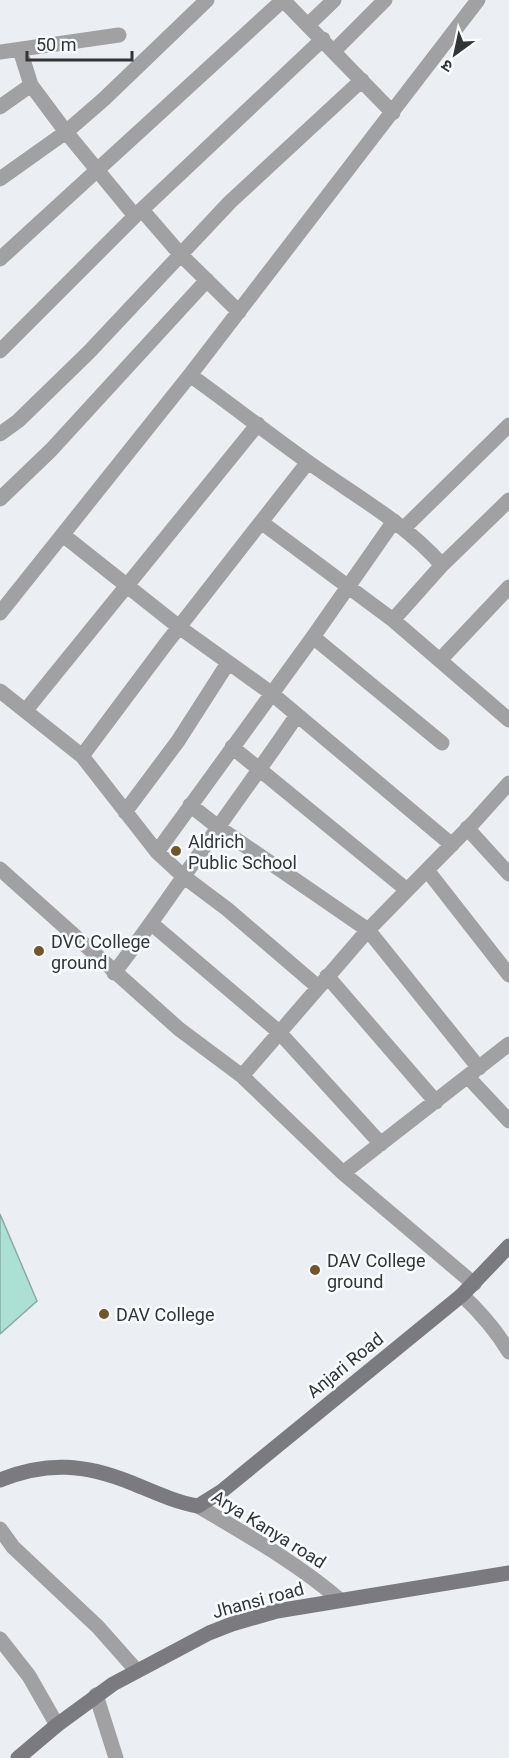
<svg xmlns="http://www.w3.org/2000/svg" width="509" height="1758" font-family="Roboto,'Noto Sans Devanagari',sans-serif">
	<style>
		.water { fill: #ade0d5; stroke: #88aca5; stroke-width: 1.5 }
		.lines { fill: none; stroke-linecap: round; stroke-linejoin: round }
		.street { stroke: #a1a1a3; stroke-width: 15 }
		.secondary { stroke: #7b7b7f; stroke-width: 15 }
		.poi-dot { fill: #725629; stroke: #f9fcff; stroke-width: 2 }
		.labels { text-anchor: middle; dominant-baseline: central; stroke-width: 5; stroke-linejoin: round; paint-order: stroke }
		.poi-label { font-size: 18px; fill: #323435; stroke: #f9fcff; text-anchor: start }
		.street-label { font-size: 18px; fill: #323435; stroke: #f9fcff }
	</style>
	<rect width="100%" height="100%" fill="#ebeff3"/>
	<!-- water -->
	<path class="water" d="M0 1214 37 1301 0 1334Z"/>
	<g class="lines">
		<!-- street -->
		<path class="street" d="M283 0 393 113
			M308 25 334 0
			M20 50 31 85 66 132 135 216
			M334 51 385 0
			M0 52 119 35
			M0 107 31 85
			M0 179 66 132 104 99 207 0
			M142 210 180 254 239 312
			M0 259 283 0
			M0 351 135 216 323 39
			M190 375C230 404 269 434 308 462 354 495 404 522 442 565
			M0 434 18 421 89 352 230 202 362 80
			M0 499 51 450 207 280
			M261 522 393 620 509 720
			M404 528 509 425
			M63 535 179 627 271 693 452 845
			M0 613 190 375 478 0
			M393 620 442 565 509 500
			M313 637 442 743
			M440 660 509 587
			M0 691 82 756 157 852 183 876 227 909 318 987
			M26 710 258 424
			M232 747 407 890
			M82 756 165 645 308 462
			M190 805 218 827 368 930 479 1068
			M125 812 178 741 228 663
			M467 828 509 874
			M157 852 313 637 394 521
			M0 869 179 1029 242 1076 343 1173 474 1284
			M427 870 509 975
			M152 924 279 1032 381 1144
			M114 973C148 929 178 884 210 839 239 797 269 757 297 715
			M327 976 436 1102
			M242 1076 368 930 473 823 509 783
			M468 1077 509 1121
			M343 1173 509 1044
			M462 1295C480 1312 496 1330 509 1352
			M198 1506C247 1535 297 1563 340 1600
			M0 1529 13 1547 98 1627 137 1671
			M0 1639 29 1676 57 1725
			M96 1695 116 1758"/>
		<!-- secondary -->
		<path class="secondary" d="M0 1480C47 1461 85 1464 132 1483 154 1492 175 1502 198 1506L222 1491 462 1295 509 1246
			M18 1758 57 1725 113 1684 209 1633 232 1624 277 1611 509 1573"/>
	</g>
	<!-- markers -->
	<g class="poi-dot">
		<circle cx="176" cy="851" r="6"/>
		<circle cx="39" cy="951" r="6"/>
		<circle cx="315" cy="1270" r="6"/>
		<circle cx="104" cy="1314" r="6"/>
	</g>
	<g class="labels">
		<!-- poi labels -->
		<g class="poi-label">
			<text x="188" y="841">Aldrich<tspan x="188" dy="21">Public School</tspan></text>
			<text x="51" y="941">DVC College<tspan x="51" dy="21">ground</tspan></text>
			<text x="327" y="1260">DAV College<tspan x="327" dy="21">ground</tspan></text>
			<text x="116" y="1314">DAV College</text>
		</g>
		<!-- street labels -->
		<g class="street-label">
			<text transform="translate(345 1365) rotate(-39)">Anjari Road</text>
			<text transform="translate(269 1529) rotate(32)">Arya Kanya road</text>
			<text transform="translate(258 1600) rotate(-15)">Jhansi road</text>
		</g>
	</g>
	<!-- north arrow -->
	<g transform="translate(455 54) rotate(213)" stroke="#f9fcff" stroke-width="4.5" paint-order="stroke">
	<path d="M0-4.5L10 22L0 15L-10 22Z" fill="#323435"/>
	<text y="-9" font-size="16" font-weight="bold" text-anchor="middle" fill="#323435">उ</text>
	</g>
	<!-- scale -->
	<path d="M27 51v9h105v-9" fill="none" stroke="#323435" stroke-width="3"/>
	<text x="36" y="51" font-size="18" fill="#323435" stroke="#f9fcff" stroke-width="4.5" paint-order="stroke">50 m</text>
</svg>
